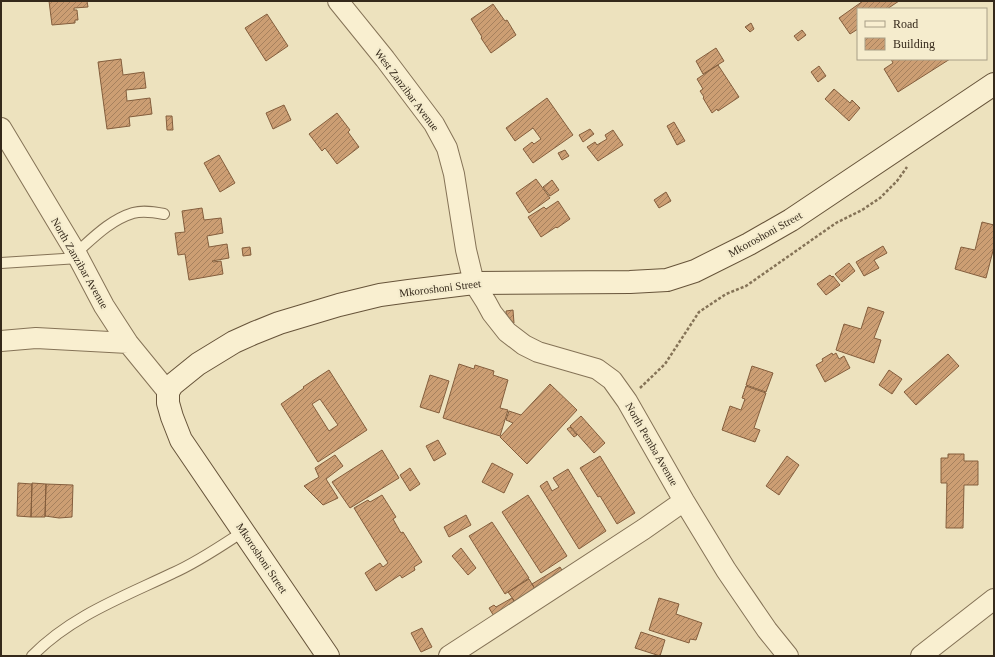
<svg xmlns="http://www.w3.org/2000/svg" width="995" height="657" font-family="Georgia,serif">
	<style>
		.building { fill: url(#building-hatch); stroke: #845e3d; fill-rule: evenodd }
		.lines { fill: none; stroke-linecap: round; stroke-linejoin: round }
		.lane-casing { stroke: #857357; stroke-width: 12 }
		.street-casing { stroke: #857357; stroke-width: 22 }
		.secondary-casing { stroke: #67543a; stroke-width: 24 }
		.path { stroke: #857357; stroke-width: 2.5; stroke-dasharray: 3 2; stroke-linecap: butt }
		.lane { stroke: #f9efd0; stroke-width: 10 }
		.street { stroke: #f9efd0; stroke-width: 20 }
		.secondary { stroke: #f9efd0; stroke-width: 22 }
		.labels { text-anchor: middle; dominant-baseline: central; stroke-width: 4; stroke-linejoin: round; paint-order: stroke }
		.street-label { font-size: 11px; fill: #35291b; stroke: #f5eccd }
	</style>
	<defs>
		<pattern id="building-hatch" width="6" height="6" patternUnits="userSpaceOnUse"><rect width="6" height="6" fill="#cc9e73"/><path d="M-1 1l2-2M0 6l6-6M5 7l2-2" fill="none" stroke="#a6815e"/></pattern>
	</defs>
	<rect width="100%" height="100%" fill="#ede2be"/>
	<!-- building -->
	<path class="building" d="M49 1H87L88 7 74 8V10H77L78 20H75V23L52 25Z
		M863 1H899L887 9H858V29L850 34 839 18Z
		M493 4 505 21 507 20 516 35 491 53 481 38 482 37 471 19Z
		M267 14 288 46 266 61 245 28Z
		M751 23 754 29 750 32 745 27Z
		M802 30 806 35 798 41 794 36Z
		M716 48 724 61 703 74 696 61Z
		M121 59 123 75 144 72 146 88 126 90 127 101 150 98 152 114 129 117 130 126 107 129 98 62Z
		M891 59H950L898 92 884 69 893 63Z
		M718 65 739 97 718 111 717 109 712 113 703 98 704 97 700 91 703 89 697 79Z
		M819 66 826 76 818 82 811 72Z
		M834 89 850 103 852 100 860 108 849 121 825 99Z
		M547 98 573 135 533 163 523 149 532 142 534 144 541 139 533 128 515 141 506 128Z
		M284 105 291 120 273 129 266 113Z
		M337 113 350 130 348 132 359 147 337 164 325 148 322 151 309 134Z
		M166 116H172L173 130H167Z
		M674 122 685 141 677 145 667 126Z
		M590 129 594 134 583 142 579 135Z
		M613 130 623 145 598 161 587 147 595 142 597 145 607 139 605 135Z
		M565 150 569 156 562 160 558 153Z
		M219 155 235 183 220 192 204 163Z
		M536 179 550 198 529 213 516 193Z
		M552 180 559 190 550 196 543 187Z
		M666 192 671 201 659 208 654 200Z
		M558 201 570 219 557 228 556 227 541 237 528 217 544 207 546 209Z
		M202 208 204 220 221 218 223 233 207 236 209 247 227 244 229 258 212 261 213 262 221 261 223 274 189 280 185 254 178 255 175 233 185 232 182 211Z
		M982 222 994 225V247L986 278 955 269 961 247 975 250Z
		M883 246 887 253 874 260 879 268 864 276 856 262Z
		M250 247 251 255 243 256 242 248Z
		M849 263 855 271 842 282 835 274Z
		M830 275 832 277 833 276 840 285 826 295 817 284Z
		M868 307 884 312 874 338 881 340 874 363 836 350 844 324 861 329Z
		M513 310 514 323H507L506 311Z
		M832 353 833 355 836 353 839 359 844 356 850 368 825 382 816 365 823 361 822 359Z
		M948 354 959 366 916 405 904 392Z
		M459 364 474 369 475 365 494 371 493 375 508 380 500 408 508 410 500 436 443 418Z
		M752 366 773 373 766 392 746 385Z
		M329 370 367 430 318 462 281 404 304 388 303 387ZM320 399 338 425 329 431 312 404Z
		M889 370 902 379 892 394 879 385Z
		M430 375 449 381 439 413 420 407Z
		M550 384 577 410 527 464 500 437 513 423 506 420 509 411 521 415Z
		M746 386 766 393 754 428 760 430 755 442 722 430 730 406 741 410 745 399 742 398Z
		M581 416 605 443 594 453 570 426Z
		M570 427 577 435 574 437 567 429Z
		M438 440 446 454 434 461 426 446Z
		M382 450 399 478 350 508 332 482Z
		M948 454H964V461H978V485H964L963 528H946L947 483H941V458H948Z
		M335 455 343 466 326 479 338 498 323 505 304 486 319 477 315 468Z
		M600 456 635 513 617 524 600 496 598 497 580 468Z
		M787 456 799 465 779 495 766 486Z
		M492 463 513 474 504 493 482 482Z
		M410 468 420 484 410 491 400 475Z
		M568 469 606 531 579 549 540 486 547 481 552 491 559 487 553 478Z
		M18 483 32 484 31 517 17 516Z
		M32 483 46 484 45 517H31Z
		M46 484 73 485 72 517 59 518 45 516Z
		M382 495 396 517 393 519 401 533 403 532 422 562 414 567 415 570 402 578 400 575 376 591 365 573 380 563 383 567 388 563 354 508 368 500 370 502Z
		M528 495 567 556 541 573 502 512Z
		M466 515 471 525 449 537 444 527Z
		M492 522 529 578 505 594 469 536Z
		M461 548 476 568 468 575 452 556Z
		M560 567 567 578 539 595 532 584Z
		M529 579 538 594 518 606 508 592Z
		M512 598 519 609 498 623 489 608 494 605 496 607Z
		M659 598 679 604 676 614 702 623 696 640 690 639 689 643 649 630Z
		M422 628 432 647 421 652 411 633Z
		M641 632 665 640 660 656 635 648Z"/>
	<g class="lines">
		<defs>
			<path id="lane" d="M76 253C93 238 110 220 133 213 143 210 154 212 164 214
				M1 263 79 258
				M32 656C71 616 123 597 173 573 198 562 221 546 244 531"/>
			<path id="street" d="M338 1 385 59 434 124 447 148 454 174 466 250 474 283 486 302 492 313 507 332 524 345 538 352 597 369 612 380 627 401 684 501 726 570 767 630 788 656
				M1 128 76 253 104 306 128 343 168 392
				M1 341 36 338 128 343
				M449 656 644 529 684 501
				M921 656 994 599"/>
			<path id="secondary" d="M328 656 181 440 172 417 168 403V392L172 385 198 364 234 342 254 333 279 323 339 305 380 295 409 291 474 283 630 282 667 280 695 271 749 244 791 220 994 84"/>
		</defs>
		<!-- lane casing -->
		<use href="#lane" class="lane-casing"/>
		<!-- street casing -->
		<use href="#street" class="street-casing"/>
		<!-- secondary casing -->
		<use href="#secondary" class="secondary-casing"/>
		<!-- path -->
		<path class="path" d="M640 388 665 364 699 312 726 294 746 286 836 223 862 210 880 198 897 181 907 167"/>
		<!-- lane -->
		<use href="#lane" class="lane"/>
		<!-- street -->
		<use href="#street" class="street"/>
		<!-- secondary -->
		<use href="#secondary" class="secondary"/>
	</g>
	<g class="labels">
		<!-- street labels -->
		<g class="street-label">
			<text transform="translate(407 90) rotate(53)">West Zanzibar Avenue</text>
			<text transform="translate(765 234) rotate(-29)">Mkoroshoni Street</text>
			<text transform="translate(80 263) rotate(60)">North Zanzibar Avenue</text>
			<text transform="translate(440 288) rotate(-7)">Mkoroshoni Street</text>
			<text transform="translate(652 444) rotate(60)">North Pemba Avenue</text>
			<text transform="translate(262 558) rotate(56)">Mkoroshoni Street</text>
		</g>
	</g>
	<!-- border -->
	<rect width="995" height="657" fill="none" stroke="#35291b" stroke-width="4"/>
	<!-- legend -->
	<rect x="857" y="8" width="130" height="52" fill="#f5eccd" stroke="#a89e86"/>
	<rect x="865" y="21" width="20" height="6" fill="#f9efd0" stroke="#a89e86"/>
	<text x="893" y="28" font-size="12" fill="#35291b">Road</text>
	<rect x="865" y="38" width="20" height="12" fill="url(#building-hatch)" stroke="#a89e86"/>
	<text x="893" y="48" font-size="12" fill="#35291b">Building</text>
</svg>
